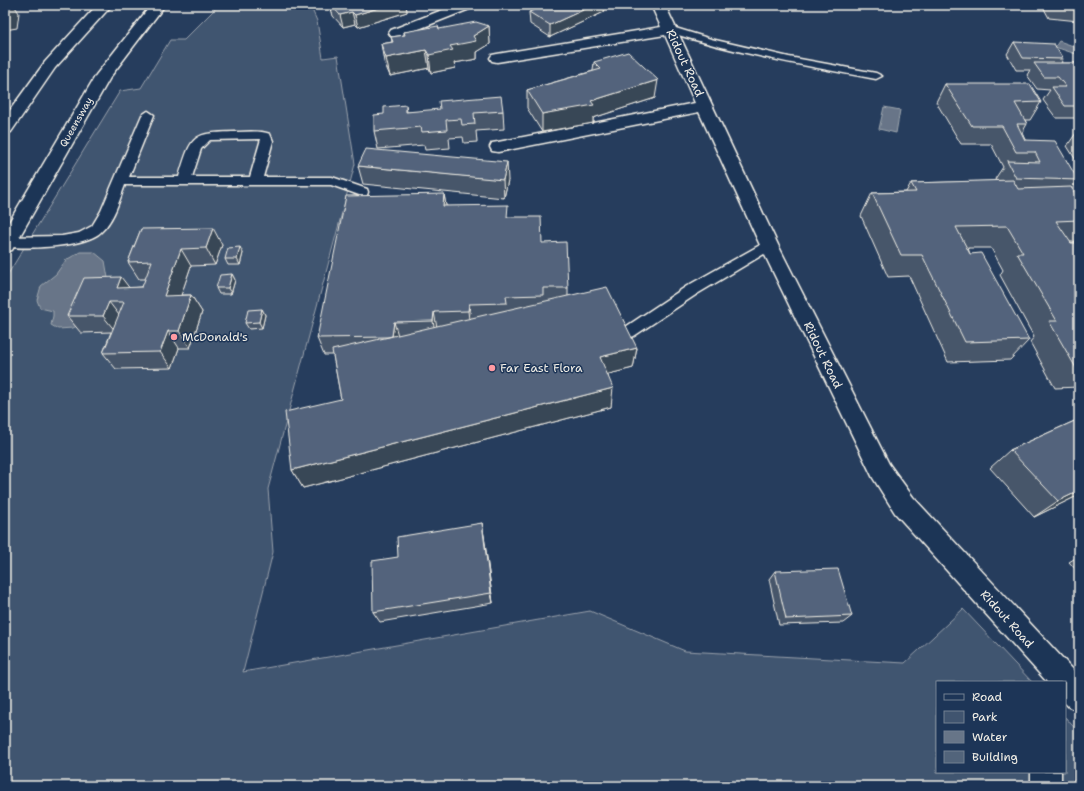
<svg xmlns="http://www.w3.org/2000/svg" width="1084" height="791" font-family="'Shantell Sans',sans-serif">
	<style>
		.green { fill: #40546f; stroke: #9aa2ac }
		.water { fill: #677588; stroke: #9fa7ae }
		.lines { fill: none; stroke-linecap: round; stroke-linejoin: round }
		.service-casing { stroke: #f4f1e8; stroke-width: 3 }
		.minor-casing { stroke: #f4f1e8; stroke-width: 3 }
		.trunk-casing { stroke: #f4f1e8; stroke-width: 3 }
		.service { fill: #1d3557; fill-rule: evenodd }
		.minor { fill: #1d3557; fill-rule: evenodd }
		.trunk { fill: #1d3557; fill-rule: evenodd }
		.wall { fill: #47566a; stroke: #f4f1e8 }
		.shaded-wall { fill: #394656; stroke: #f4f1e8 }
		.building { fill: #52647b; stroke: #f4f1e8 }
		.poi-dot { fill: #ff9aa2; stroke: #1d3557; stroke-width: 1.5 }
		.labels { text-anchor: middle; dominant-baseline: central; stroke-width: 3; stroke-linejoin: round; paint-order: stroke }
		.far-street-label { font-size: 10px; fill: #f4f1e8; stroke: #1d3557 }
		.street-label { font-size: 12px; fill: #f4f1e8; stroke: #1d3557 }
		.poi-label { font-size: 12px; fill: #f4f1e8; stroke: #1d3557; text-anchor: start }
	</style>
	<rect width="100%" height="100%" fill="#263d5d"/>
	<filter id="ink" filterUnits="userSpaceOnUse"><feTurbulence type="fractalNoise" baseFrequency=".025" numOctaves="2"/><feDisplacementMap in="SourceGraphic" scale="8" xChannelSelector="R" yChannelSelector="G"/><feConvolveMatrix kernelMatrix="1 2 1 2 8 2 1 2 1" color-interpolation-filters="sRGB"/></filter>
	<g filter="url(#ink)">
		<!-- green -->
		<path class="green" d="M219 5H310L317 21 323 58 338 56 355 164 268 489 273 552 243 672 590 611 685 651 905 663 963 609 1032 682H937V772H1065V717L1079 733V786H5V279L120 91 141 88 170 40H184Z"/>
		<!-- water -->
		<path class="water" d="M1059 41 1079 48V55L1055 47Z
			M884 107 900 110 896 133 879 129Z
			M80 252H94L105 261 108 278 85 322 73 328 58 329 51 325 53 316V311L40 308 37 300 41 286 56 274 66 260Z"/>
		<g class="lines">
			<defs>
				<path id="service" d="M669 26 711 39 789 57 876 73 882 76 876 79C805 66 734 53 665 31L664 29 665 27Z
					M148 111 154 115 129 177H179C192 134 192 133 236 132 248 132 259 130 270 134L273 141 263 177H332L367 189 368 192 367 195 362 196 331 185H125C119 201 114 220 101 232 86 247 26 250 5 246V238L7 237 62 236 79 233 92 226 101 211 142 115ZM261 139 250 177H192L201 149 210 140Z
					M769 240 774 242 776 245 774 248 697 294 634 336 629 338 624 336 621 332 624 328 687 286Z"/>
				<path id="minor" d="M455 5H474L472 8 401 36H391L389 33 391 30Z
					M651 5H665L778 245 889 464 913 497 1079 676V711L1069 707 1065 703V682H1047L895 513 873 478 760 245 699 112 498 152 492 151 490 147 492 143 498 142 695 103 665 35 497 62 492 61 490 58 492 55 497 54 661 27Z
					M1031 772H1061V786H1031Z"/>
				<path id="trunk" d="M97 5H112L55 68 11 132 5 133V117L45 62Z
					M151 5H165L111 76 12 250 5 252V229L96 75Z"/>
			</defs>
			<!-- service casing -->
			<use href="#service" class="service-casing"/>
			<!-- minor casing -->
			<use href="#minor" class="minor-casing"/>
			<!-- trunk casing -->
			<use href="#trunk" class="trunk-casing"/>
			<!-- service -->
			<use href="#service" class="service"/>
			<!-- minor -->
			<use href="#minor" class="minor"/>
			<!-- trunk -->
			<use href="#trunk" class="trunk"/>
		</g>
		<!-- wall -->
		<path class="wall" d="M330 5H406L407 12 358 27 355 24 343 27 333 16Z
			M546 5H605L604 12 550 37 530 24 529 12Z
			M1042 5H1079V21L1049 18Z
			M489 26 490 44 477 52V59L454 63 455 68 431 73 429 68 390 76 384 62 381 44 392 42 391 37 404 35V32Z
			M1014 42 1063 59 1061 63H1079V118H1056L1043 100 1050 90 1037 89 1027 75 1030 70H1016L1007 54Z
			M594 62 655 98 593 118V123L542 132 527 108V90L593 71Z
			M945 84 1041 102 1030 120H1025L1027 124 1022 133 1025 140 1078 180 1072 189 1079 200V236L1074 242H1070L1071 243H1079V387L1055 388 1030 342 1034 337 1000 275 1003 270 991 248H968L970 254 1029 340 1010 360 948 362 909 276 888 277 861 216 872 193 906 192 911 183 996 181 995 179 1003 167 991 144H961L936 102Z
			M406 105 407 112 503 111 504 129 476 131 477 142 464 143 463 137 449 138 450 148 425 150 424 145 378 149 374 131Z
			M1076 133 1079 134V165L1067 146Z
			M358 166 508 180 504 198 363 184Z
			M444 194 446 206 508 217 542 243 568 288V296L637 348 633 368 608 374 611 407 303 488 292 470 341 399 333 355H324L317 338Z
			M141 229 222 245 215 265 191 266 181 295H191L202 312 190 348H179L172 368 116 369 103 353 111 332 81 333 67 316 129 288 142 287 146 279H139L128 262Z
			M243 253 240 265H228L225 259Z
			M232 274 235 280 231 294H219L216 288Z
			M262 309 265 315 262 328 249 329 245 323Z
			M1079 419V498L1077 496 1034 517 990 468 1010 450Z
			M482 523 484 536 493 603 380 622 373 612 398 557Z
			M1079 556V573L1069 562Z
			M775 571 852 616 843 623 779 625 769 579Z"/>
		<!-- shaded-wall -->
		<path class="shaded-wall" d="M5 5H14L19 13 17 28 5 30Z
			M388 5H406L407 12 358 27 355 15Z
			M594 5H605L604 12 550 37V25Z
			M352 12 355 24 343 27 340 15Z
			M489 26 490 44 477 52V59L454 63 455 68 431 73 429 55 473 36Z
			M426 50 429 68 390 76 386 58Z
			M658 80 655 98 593 118V123L542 132V114L591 101Z
			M507 162 508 180 504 198 503 180Z
			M444 194 447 212 443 206Z
			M213 228 222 245 215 265 206 248Z
			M240 247 243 253 240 265 237 259Z
			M181 249 191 266 175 313 164 296Z
			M232 274 235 280 231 294 228 288Z
			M121 277 134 294 117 288Z
			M191 295 202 312 190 348 179 331Z
			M109 302 122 319 116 332 103 316Z
			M469 304 471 320 470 328 468 311Z
			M262 309 265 315 262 328 259 322Z
			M434 312 437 328 436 338 433 321Z
			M394 322 399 339 392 337Z
			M168 331 179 348 172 368 160 352Z
			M637 348 633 368 597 377 600 357Z
			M613 388 611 407 303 488 292 470Z
			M1079 491V495L1077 496 1034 517 1058 501Z
			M482 523 484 536 493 603 491 593Z"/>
		<!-- building -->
		<path class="building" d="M331 5H388L355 15 352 12 340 15Z
			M546 5H594L550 25 529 12Z
			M1055 5H1079V8L1056 6Z
			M476 22 489 26 473 36 476 41 450 46 453 50 429 55 426 50 386 58 381 44 393 42 391 37 405 35 404 32 438 26 439 29Z
			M1014 42 1054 44 1063 59 1023 58Z
			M628 52 658 80 591 101 594 105 542 114 527 90 601 69 594 62Z
			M1034 63H1079V106H1065L1052 87H1066L1058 77H1044Z
			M945 84H1030L1041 102 1015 103 1027 124H1017L1025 140 1055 141 1078 180 1016 178 1007 161 1040 162 1035 152H1016L1002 126H972Z
			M501 96 503 111 474 113 475 124 462 125 461 119 446 120 447 130 422 132 421 127 374 131V115L384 114V107L406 105V112L440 109 439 101Z
			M1076 133 1079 134V138Z
			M366 149 507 162 503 180 358 166Z
			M1013 180 1018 189 1071 187 1079 200V220L1056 221 1071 243H1079V368H1076L1049 321H1057L1017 253H1023L1007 226 956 227 970 254 981 253 1029 340 965 342 922 255H901L872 193 916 192 911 183Z
			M444 194 443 206 508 205 507 217H541L542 243 566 242 568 288H543V295L506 296 507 303 469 304 468 311 434 312 433 321 394 322 392 336 388 337 317 338 346 196Z
			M213 228 206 248 181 249 164 296 191 295 179 331H168L160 352 103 353 124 302H109L103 316H67L84 278 121 277 117 288 142 287 152 261 128 262 141 229Z
			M240 247 237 259H225L228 248Z
			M232 274 228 288H216L220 275Z
			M607 287 637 348 600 357 613 388 292 470 285 412 341 399 332 350Z
			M262 309 259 322 245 323 248 310Z
			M1079 419V491L1058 501 1010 450Z
			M482 523 491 593 373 612 372 561 398 557 397 537Z
			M838 569 852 616 786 619 775 571Z"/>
	</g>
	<!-- markers -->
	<g class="poi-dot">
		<circle cx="174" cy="337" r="4"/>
		<circle cx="492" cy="368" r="4"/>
	</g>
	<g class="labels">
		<!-- far-street labels -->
		<g class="far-street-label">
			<text transform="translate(76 122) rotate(-60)">Queensway</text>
		</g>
		<!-- street labels -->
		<g class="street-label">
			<text transform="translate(685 63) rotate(65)">Ridout Road</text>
			<text transform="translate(823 355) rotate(64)">Ridout Road</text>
			<text transform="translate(1007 619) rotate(48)">Ridout Road</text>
		</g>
		<!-- poi labels -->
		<g class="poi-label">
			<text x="182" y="337">McDonald's</text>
			<text x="500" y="368">Far East Flora</text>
		</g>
	</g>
	<!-- margin -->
	<rect width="1084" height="791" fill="none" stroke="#1d3557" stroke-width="20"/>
	<rect x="10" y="10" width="1064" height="771" fill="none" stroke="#f4f1e8" stroke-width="1.5" filter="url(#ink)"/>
	<!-- legend -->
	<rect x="936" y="681" width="130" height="92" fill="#1d3557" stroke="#738091"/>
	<rect x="944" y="694" width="20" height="6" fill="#1d3557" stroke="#738091"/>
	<text x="972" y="701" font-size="12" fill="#f4f1e8">Road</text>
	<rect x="944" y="711" width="20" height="12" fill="#40546f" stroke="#738091"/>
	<text x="972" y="721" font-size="12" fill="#f4f1e8">Park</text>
	<rect x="944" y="731" width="20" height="12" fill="#677588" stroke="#738091"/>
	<text x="972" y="741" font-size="12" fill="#f4f1e8">Water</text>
	<rect x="944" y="751" width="20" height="12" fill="#52647b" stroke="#738091"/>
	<text x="972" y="761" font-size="12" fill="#f4f1e8">Building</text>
</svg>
